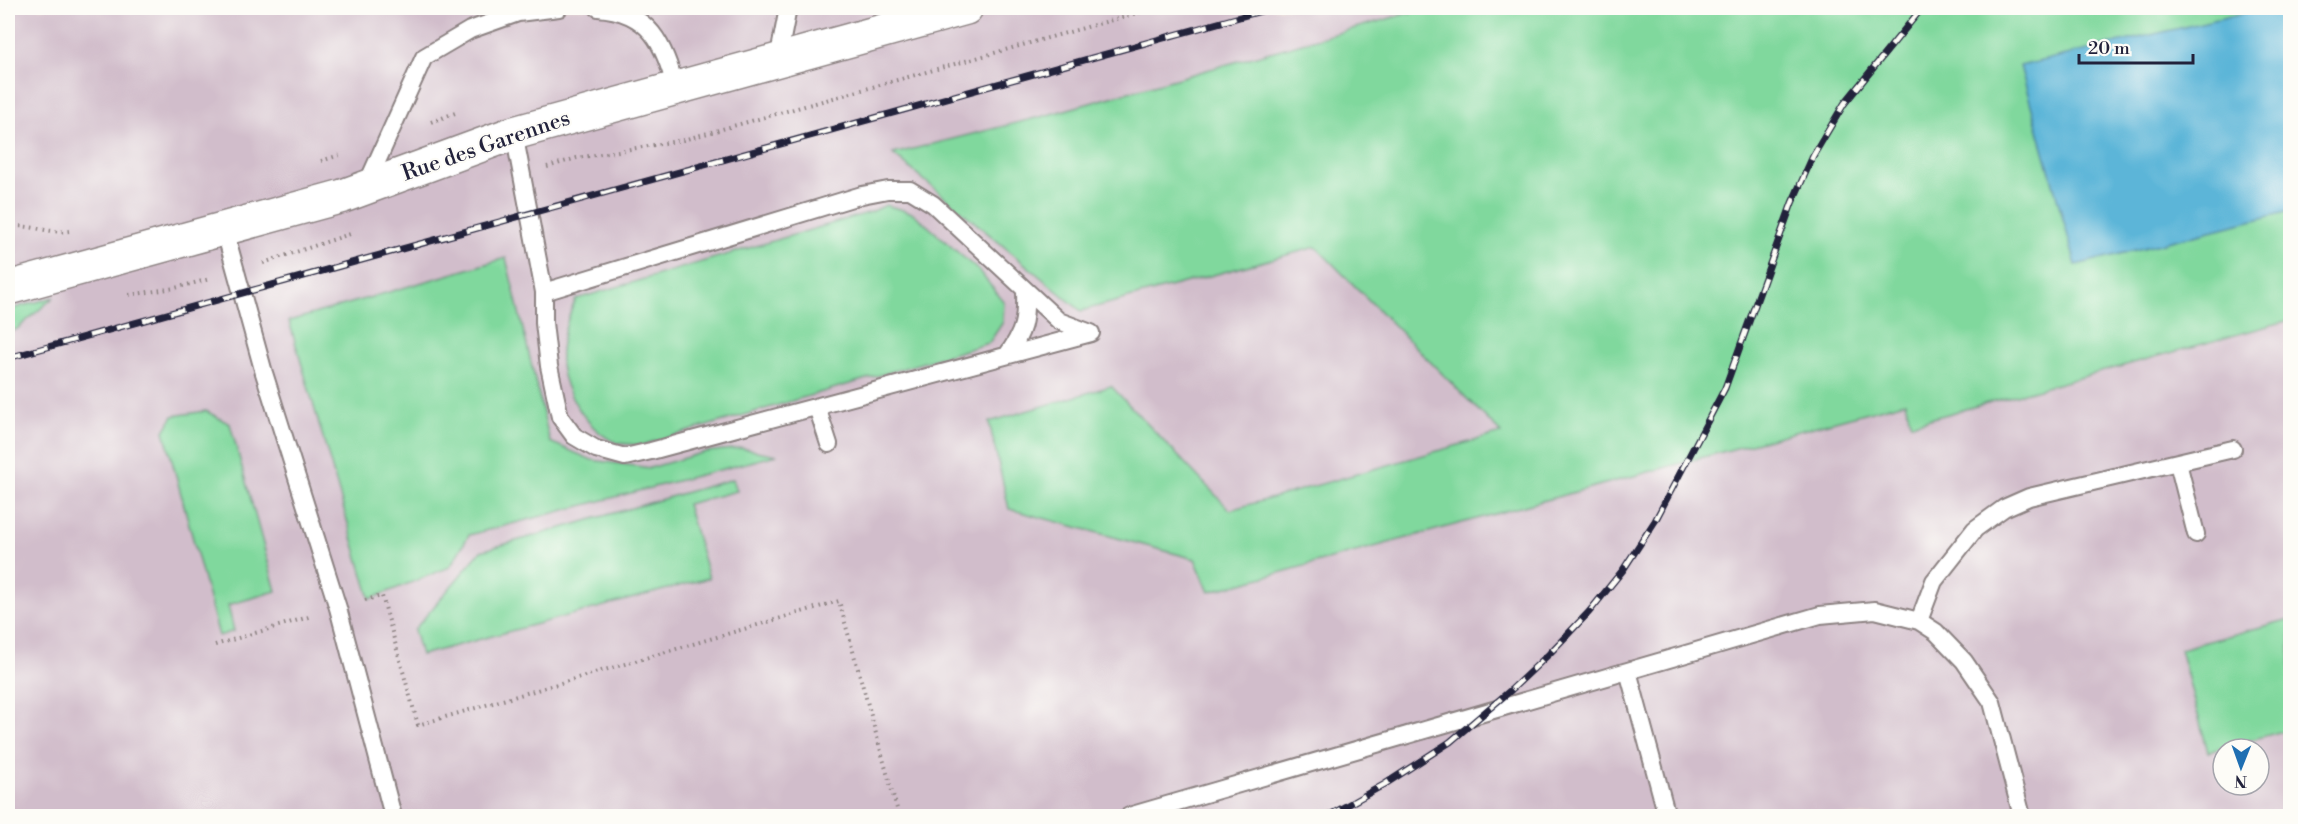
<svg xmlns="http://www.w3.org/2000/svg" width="2298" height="824" font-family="'Libre Bodoni',serif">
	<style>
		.industrial { fill: #d1bdcb; fill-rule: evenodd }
		.green { fill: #80d89d; stroke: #517d6c; stroke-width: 1.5 }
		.water { fill: #5bb5d8; stroke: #3e6c8a; stroke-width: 1.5 }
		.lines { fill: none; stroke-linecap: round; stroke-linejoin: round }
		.lane-casing { stroke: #8c8282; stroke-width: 20 }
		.street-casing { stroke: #8c8282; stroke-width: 36 }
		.path { stroke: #8c8282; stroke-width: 4; stroke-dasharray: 1.5 4.5; stroke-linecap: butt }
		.lane { stroke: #fff; stroke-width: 16 }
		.street { stroke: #fff; stroke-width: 33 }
		.rail-casing { stroke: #22223b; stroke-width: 7 }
		.rail { stroke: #fdfcf7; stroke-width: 4.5; stroke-dasharray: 14; stroke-linecap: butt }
		.labels { text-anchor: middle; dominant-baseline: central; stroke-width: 4.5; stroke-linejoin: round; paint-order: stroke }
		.street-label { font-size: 22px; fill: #22223b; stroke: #fdfcf7 }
	</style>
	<rect width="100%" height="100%" fill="#fdfcf7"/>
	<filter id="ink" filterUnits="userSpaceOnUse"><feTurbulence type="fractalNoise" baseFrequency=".0167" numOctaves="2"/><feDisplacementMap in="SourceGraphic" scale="12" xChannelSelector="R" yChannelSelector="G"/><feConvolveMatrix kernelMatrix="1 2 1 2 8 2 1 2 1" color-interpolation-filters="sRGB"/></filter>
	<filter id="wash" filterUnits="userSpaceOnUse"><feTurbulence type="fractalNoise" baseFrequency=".008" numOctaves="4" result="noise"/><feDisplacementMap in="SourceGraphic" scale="24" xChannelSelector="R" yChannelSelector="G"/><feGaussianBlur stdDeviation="1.35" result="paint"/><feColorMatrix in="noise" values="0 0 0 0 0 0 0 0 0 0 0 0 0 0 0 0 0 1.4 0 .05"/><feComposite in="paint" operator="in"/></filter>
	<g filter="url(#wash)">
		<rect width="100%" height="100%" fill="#f5e2c9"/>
		<!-- industrial -->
		<path class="industrial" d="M8 8H2290V816H8ZM2223 749H2259V785H2223Z"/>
		<!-- green -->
		<path class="green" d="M1426 8H2290V320L1911 424 1905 402 1209 592 1195 559 1009 509 989 422 1111 386 1230 510 1501 433 1316 247 1081 311 893 154 1044 116Z
			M886 205 913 213 979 271 1004 302 1003 322 989 343 642 445C633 444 622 445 615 442 589 431 564 393 561 365 559 342 567 319 576 299L871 212Z
			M506 258 550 442 592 460 650 468 705 452 741 448 777 455 469 535 450 567 370 599 289 321Z
			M54 297 17 329 8 333V310Z
			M206 411 230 424 276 591 228 605 234 631 219 636 164 431 173 416Z
			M733 479 737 491 687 504 709 578 421 655 414 630 481 551Z
			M2290 619V729L2208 752 2180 649Z"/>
		<!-- water -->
		<path class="water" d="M2264 8H2290V211L2076 265 2020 66Z"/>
	</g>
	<g filter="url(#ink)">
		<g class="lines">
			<defs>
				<path id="lane" d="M598 8C651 12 663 44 676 88
					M778 60 788 8
					M514 133 544 292V323L549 366 560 417 574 436 596 449 625 457 651 451 1091 333
					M366 186 424 57 470 30 518 13 559 8
					M224 228 264 373 338 608 393 816
					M544 292 862 195 888 190H910L933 204 1059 321 1091 333
					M1007 355C1024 332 1026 320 1025 291
					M817 407 829 444
					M2178 463 2196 534
					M1919 621 1934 581 1975 529 2004 508 2029 497 2233 449
					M1628 671 1667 816
					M1129 816 1820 615 1875 610 1919 621 1936 632 1964 661 1992 702 2022 816"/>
				<path id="street" d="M8 288 343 196 514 133 966 8"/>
			</defs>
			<!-- lane casing -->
			<use href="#lane" class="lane-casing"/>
			<!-- street casing -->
			<use href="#street" class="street-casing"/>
			<!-- path -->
			<path class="path" d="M431 122 455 113
				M321 161 340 155
				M547 167 577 158 683 140 1155 8
				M8 227C28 223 47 234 69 231
				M263 263 350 234
				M129 295 175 288 210 279
				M365 600 382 596 418 725 839 601 899 816
				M215 645 312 616"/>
			<!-- lane -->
			<use href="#lane" class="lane"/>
			<!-- street -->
			<use href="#street" class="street"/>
			<defs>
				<path id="rail" d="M8 358 1272 8
					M1328 816 1385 784 1450 742 1511 690 1549 654 1589 612 1623 570 1655 521 1725 388 1792 203 1813 156 1844 104 1922 8"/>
			</defs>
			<!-- rail casing -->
			<use href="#rail" class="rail-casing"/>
			<!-- rail -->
			<use href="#rail" class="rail"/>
		</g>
	</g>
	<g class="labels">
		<!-- street labels -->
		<g class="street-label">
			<text transform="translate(486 146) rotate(-19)">Rue des Garennes</text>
		</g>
	</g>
	<!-- margin -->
	<rect width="2298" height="824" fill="none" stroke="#fdfcf7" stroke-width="30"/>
	<!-- north arrow -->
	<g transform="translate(2241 767) rotate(181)"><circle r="28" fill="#fdfcf7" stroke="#a5a5ac" stroke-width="1.5"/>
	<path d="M0-4.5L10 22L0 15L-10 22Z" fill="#1f6fb2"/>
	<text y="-9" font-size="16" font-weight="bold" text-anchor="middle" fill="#22223b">N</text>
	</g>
	<!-- scale -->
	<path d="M2079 54v9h114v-9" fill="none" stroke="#22223b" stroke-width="3"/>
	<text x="2088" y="54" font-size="18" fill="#22223b" stroke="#fdfcf7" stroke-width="4.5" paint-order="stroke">20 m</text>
</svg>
